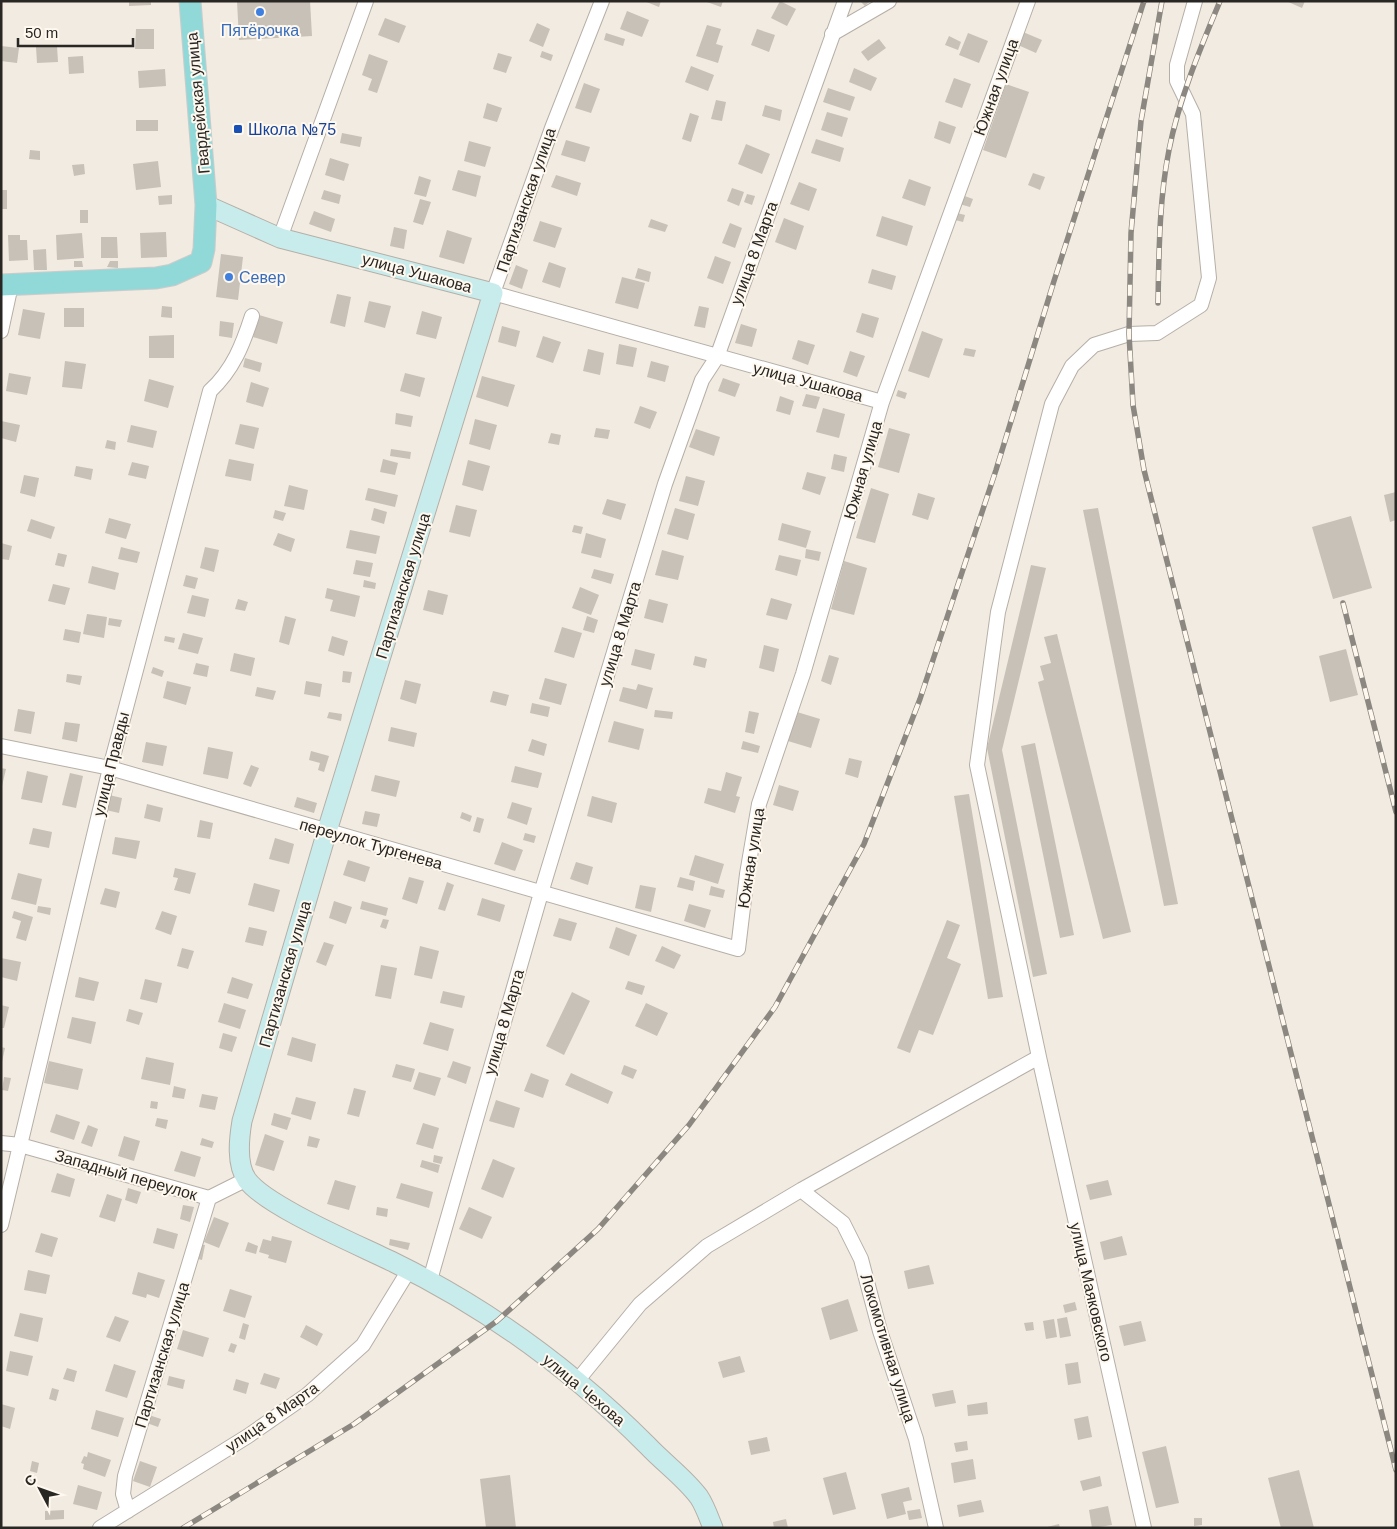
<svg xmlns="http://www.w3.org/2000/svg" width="1397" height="1529" font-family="Helvetica,sans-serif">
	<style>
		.building { fill: #c7c1b8 }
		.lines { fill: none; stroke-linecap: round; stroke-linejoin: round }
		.street-casing { stroke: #b6afa7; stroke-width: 16 }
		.secondary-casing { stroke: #b6afa7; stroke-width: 21 }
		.primary-casing { stroke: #cccbca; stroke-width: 23 }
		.street { stroke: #fff; stroke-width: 14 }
		.secondary { stroke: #c8ecec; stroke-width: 19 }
		.primary { stroke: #91d9d9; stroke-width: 21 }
		.rail-casing { stroke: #8c8881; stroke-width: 5.5 }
		.rail { stroke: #fff8ef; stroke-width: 4; stroke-dasharray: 11; stroke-linecap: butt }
		.shop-dot { fill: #3f7fe0; stroke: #fff8ef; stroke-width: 2 }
		.transit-dot { fill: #1a4fb4; stroke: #fff8ef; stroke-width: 2 }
		.labels { text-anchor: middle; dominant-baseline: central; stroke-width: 4; stroke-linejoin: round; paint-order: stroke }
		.shop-label { font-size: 16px; fill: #366cbe; stroke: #fff8ef }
		.street-label { font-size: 16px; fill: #292723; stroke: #fff8ef }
		.transit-label { font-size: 16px; fill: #164399; stroke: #fff8ef; text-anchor: start }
	</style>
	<rect width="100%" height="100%" fill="#f1ebe1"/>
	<!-- building -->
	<path class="building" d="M129 1H151V5L129 6Z
		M237 1H310L312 36 239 40Z
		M644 1H661L659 7Z
		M704 1H723L721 7Z
		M780 1 796 9 787 26 771 18Z
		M860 1H870L865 6Z
		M1286 1H1305L1302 8Z
		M627 11 649 20 642 37 620 29Z
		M385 18 406 26 399 43 378 35Z
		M537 23 550 29 543 47 529 41Z
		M707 25 721 29 716 44 723 46 718 63 696 56Z
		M136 29H154V49H135Z
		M757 29 775 35 769 52 751 45Z
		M1023 32 1042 40 1036 53 1018 45Z
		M606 33 625 39 623 46 604 40Z
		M968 33 988 41 979 63 959 55Z
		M949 36 961 42 958 50 945 45Z
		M879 39 886 48 868 61 861 52Z
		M1 46 19 48 17 63 1 61Z
		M57 46 58 62 37 63 36 47Z
		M542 51 553 55 551 61 540 57Z
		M498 53 512 57 506 73 493 69Z
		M369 54 388 61 377 93 368 90 372 79 362 75Z
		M83 56 84 73 69 74 68 57Z
		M691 66 714 75 708 91 685 82Z
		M854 68 877 78 871 91 849 82Z
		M165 69 166 86 139 88 138 71Z
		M954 78 971 84 962 108 945 102Z
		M584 83 600 89 591 113 575 108Z
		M1006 84 1029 92 1006 158 983 150Z
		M828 88 855 97 850 111 823 102Z
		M716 100 726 102 722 121 711 119Z
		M487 103 502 108 497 122 483 118Z
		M765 105 782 110 780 121 762 116Z
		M827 112 848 118 842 137 821 130Z
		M690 113 699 116 691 142 682 139Z
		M136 120H158V131H136Z
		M939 121 956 127 950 144 934 138Z
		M342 133 362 137 360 147 340 143Z
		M816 139 844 148 840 162 811 153Z
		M566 140 590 147 585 162 561 155Z
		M469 141 491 147 485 167 464 161Z
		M746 144 770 154 762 174 738 164Z
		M30 150 40 151V160L29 159Z
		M330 158 349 164 344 181 325 175Z
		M158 161 161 187 136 190 133 164Z
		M84 164 85 174 74 176 72 165Z
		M458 170 481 176 476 197 452 190Z
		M1033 173 1045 177 1040 190 1028 185Z
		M556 175 581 183 577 196 551 187Z
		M419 176 431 180 426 197 414 194Z
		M909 179 931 187 925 206 902 198Z
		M799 182 817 189 809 211 790 204Z
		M732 188 744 192 739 206 727 201Z
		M1 190H7V209H1Z
		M324 190 341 195 339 204 321 199Z
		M747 194 755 196 752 205 744 202Z
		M959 194 973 199 970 207 956 203Z
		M172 195V204L159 205 158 196Z
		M420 199 431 202 423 225 413 222Z
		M80 210H88V223H80Z
		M314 211 335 219 331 232 309 224Z
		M953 212 965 215 963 222 951 219Z
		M882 216 913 226 907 246 876 236Z
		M784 218 804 226 796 250 775 242Z
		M651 219 668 225 665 232 648 227Z
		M540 221 562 228 555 248 533 241Z
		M730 223 742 228 735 248 722 243Z
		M394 227 407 230 404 249 390 246Z
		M447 230 472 238 464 264 439 257Z
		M166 232 167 257 141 258 140 233Z
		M82 233 84 258 57 260 56 235Z
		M8 235H20V240H27L28 260 9 261Z
		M101 237H117L118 258H101Z
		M46 249 47 270H34L33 250Z
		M221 254 243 257 238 300 216 297Z
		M715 256 731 262 723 284 707 278Z
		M74 261H82L83 267H74Z
		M110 261H118V268L107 267Z
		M549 262 566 268 560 288 542 282Z
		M516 265 528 270 522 289 509 284Z
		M638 268 651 272 649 282 635 278Z
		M872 269 896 276 892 290 868 283Z
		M622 277 645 283 638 309 615 303Z
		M337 294 351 297 345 327 330 323Z
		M369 301 391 306 385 328 364 322Z
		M162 306 172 307V318L161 317Z
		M699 306 709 308 705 328 694 326Z
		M64 308H84V327H64Z
		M23 309 45 313 40 339 18 335Z
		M422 311 442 317 436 339 416 334Z
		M862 313 879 318 873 338 856 332Z
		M259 315 283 322 277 344 253 337Z
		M220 321 234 323 232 338 219 336Z
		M741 324 757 329 752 347 735 343Z
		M502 326 520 331 516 347 498 342Z
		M922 331 943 339 929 378 908 371Z
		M174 335V358H149V336Z
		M543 336 561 342 553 363 536 357Z
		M798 340 815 345 808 365 792 359Z
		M619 344 637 348 633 367 616 364Z
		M965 348 976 350 974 357 963 355Z
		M588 349 604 353 600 375 583 371Z
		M850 351 865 356 857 377 843 372Z
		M245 358 262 363 260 372 243 367Z
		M65 361 86 364 82 389 62 387Z
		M651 361 669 366 665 382 647 377Z
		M9 373 31 377 27 395 6 391Z
		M405 373 425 378 420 397 400 391Z
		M482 376 515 385 508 407 476 397Z
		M723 378 740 384 735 397 718 391Z
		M149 379 174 386 168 408 144 401Z
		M251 382 269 388 263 407 246 402Z
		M898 390 907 393 905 399 896 396Z
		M806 394 820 397 816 409 802 406Z
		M780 396 794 401 790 415 776 411Z
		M640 406 657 412 650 429 634 423Z
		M823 408 845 414 839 438 816 432Z
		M396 413 413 416 411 427 395 424Z
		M475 419 497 425 490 450 469 444Z
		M1 421 20 425 16 442 1 438Z
		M240 424 259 428 254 449 235 444Z
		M131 425 157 431 153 448 127 442Z
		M596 428 610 430 608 439 594 437Z
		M889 428 910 434 899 473 878 467Z
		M696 429 720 437 714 456 689 447Z
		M551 433 561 435 559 445 548 443Z
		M107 440 116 442 115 450 105 448Z
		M391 449 411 452 410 459 390 456Z
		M834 454 847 457 844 472 831 469Z
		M229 459 254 464 251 481 225 476Z
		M383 459 398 463 395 475 380 472Z
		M468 460 490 466 483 491 462 485Z
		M132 462 149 466 146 479 128 475Z
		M76 466 93 469 91 480 74 476Z
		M807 472 826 477 820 495 802 489Z
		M24 475 39 478 35 497 20 493Z
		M686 476 705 481 698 506 679 501Z
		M289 485 308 490 304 510 284 506Z
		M368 488 398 495 395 507 365 500Z
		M871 488 889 494 875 543 856 538Z
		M1396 492V520L1390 522 1384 495Z
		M918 493 935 498 928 520 912 515Z
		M607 499 626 504 621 520 602 514Z
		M456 505 477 510 470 537 449 532Z
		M374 508 387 512 384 524 371 520Z
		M675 508 695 514 688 540 667 534Z
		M1098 508 1178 904 1164 906 1083 510Z
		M275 510 286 513 283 521 273 518Z
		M1351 516 1372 588 1333 599 1312 527Z
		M109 518 131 524 126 539 105 533Z
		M31 519 55 527 51 539 27 531Z
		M782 523 811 531 806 548 778 540Z
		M574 525 583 527 581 534 572 532Z
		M350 530 380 536 376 554 346 548Z
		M278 533 295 539 291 552 273 545Z
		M586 533 606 539 601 558 581 553Z
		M1 543 12 546 9 560 1 559Z
		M121 547 140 552 137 563 118 559Z
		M205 547 219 550 214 572 200 568Z
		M806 549 821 552 819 561 805 558Z
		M662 550 684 556 678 580 655 575Z
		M58 553 67 555 64 567 55 565Z
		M779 555 801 560 797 576 775 570Z
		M356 560 373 563 370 577 353 574Z
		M844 561 867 568 854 615 831 609Z
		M1031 565 1046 568 1002 750 1047 974 1033 977 987 748Z
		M92 566 119 573 115 590 88 583Z
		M594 569 614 574 611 584 591 578Z
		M186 575 198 578 195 589 183 586Z
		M364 580 376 583 375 589 363 587Z
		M53 584 70 588 65 605 48 601Z
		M580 587 599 595 591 615 572 608Z
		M327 588 360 596 355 617 330 611 333 600 325 598Z
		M428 590 448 595 443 615 423 610Z
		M192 595 209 599 205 617 187 613Z
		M771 598 792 604 787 620 766 615Z
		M238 599 248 602 245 611 235 609Z
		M649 599 668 604 663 623 644 618Z
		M87 614 107 617 104 638 83 634Z
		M285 616 296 619 289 645 279 642Z
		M587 616 598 620 594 633 583 630Z
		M109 618 122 620 120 627 108 625Z
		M562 627 582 633 574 658 554 652Z
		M65 629 81 632 79 643 63 640Z
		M183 633 203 638 198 654 178 649Z
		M1057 634 1131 932 1103 939 1038 682 1044 680 1040 666 1051 663 1044 637Z
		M165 636 175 638 174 643 164 641Z
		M332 636 348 641 344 656 328 651Z
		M764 645 779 649 774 672 759 668Z
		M635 649 655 654 651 670 631 665Z
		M1346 649 1358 695 1330 702 1319 656Z
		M234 653 255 658 251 676 230 671Z
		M829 655 839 658 831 685 821 681Z
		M695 656 707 659 705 668 693 665Z
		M196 663 209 666 207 677 193 674Z
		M153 667 164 671 162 677 151 673Z
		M343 671 352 672 350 683 342 682Z
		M67 674 82 676 80 685 66 682Z
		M545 678 567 684 561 705 539 699Z
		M405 680 421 684 416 704 400 699Z
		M167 681 191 687 186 705 163 698Z
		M306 681 322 684 320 697 304 694Z
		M638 684 653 688 647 709 619 701 623 687 636 690Z
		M257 687 276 691 273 700 255 696Z
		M493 691 509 695 506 706 490 702Z
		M532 703 550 707 548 717 530 713Z
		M18 709 35 712 31 734 14 731Z
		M655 710 673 712 672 719 654 717Z
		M749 711 759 713 754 734 745 732Z
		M329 712 342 714 341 721 327 718Z
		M797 712 820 719 811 748 788 741Z
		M614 721 644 729 639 750 608 742Z
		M65 722 80 724 77 742 62 739Z
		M391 727 417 733 414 747 388 741Z
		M532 739 547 744 544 756 528 751Z
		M743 741 760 746 758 753 741 749Z
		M146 742 167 746 163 766 142 762Z
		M1035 743 1074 935 1060 938 1021 746Z
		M208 747 233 752 228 779 203 774Z
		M311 751 329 756 324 772 318 770 320 763 309 760Z
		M849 758 862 761 858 778 845 774Z
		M251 765 259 768 251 787 243 784Z
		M515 766 542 773 538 788 511 782Z
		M1 768 6 769 2 786H1Z
		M27 771 48 776 42 803 21 799Z
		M726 772 742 777 736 796 740 797 735 813 704 803 708 788 721 791Z
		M70 773 83 776 76 808 62 805Z
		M375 775 400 781 396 797 371 791Z
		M779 785 799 791 793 811 773 805Z
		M969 794 1003 997 988 999 954 796Z
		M109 795 122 798 119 813 106 810Z
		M592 796 617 803 612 823 587 816Z
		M297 797 317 803 314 813 294 807Z
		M512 802 532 808 527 825 507 818Z
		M147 804 163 808 160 822 144 818Z
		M365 811 380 814 377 827 362 824Z
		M462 812 472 816 470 822 460 818Z
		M477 817 484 819 480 833 473 831Z
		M200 820 213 823 210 839 197 837Z
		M33 828 52 832 49 848 29 844Z
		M525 833 536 836 534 843 523 840Z
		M115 837 140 841 136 859 112 854Z
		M275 838 294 844 289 864 269 859Z
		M502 842 523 850 515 871 494 864Z
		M695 855 724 864 718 884 689 875Z
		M348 860 370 867 365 882 343 875Z
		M576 862 593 867 588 885 570 879Z
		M175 868 196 873 190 894 174 890 178 878 173 877Z
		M18 873 42 879 36 905 11 899Z
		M409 877 424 881 417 904 402 899Z
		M680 877 695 881 693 891 677 887Z
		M447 882 454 885 445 911 438 909Z
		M254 883 280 890 274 912 248 905Z
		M640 885 656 888 651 912 635 908Z
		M711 886 725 890 723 898 709 895Z
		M105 888 120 892 116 908 100 904Z
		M482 898 505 905 500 922 477 915Z
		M334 901 352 907 346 924 329 918Z
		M362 901 388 908 386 916 360 909Z
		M689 904 711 910 705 928 684 921Z
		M38 906 51 908 50 915 37 912Z
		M14 911 33 917 26 941 16 938 21 921 12 918Z
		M162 911 177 916 171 935 155 929Z
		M559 918 577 923 571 941 553 936Z
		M383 919 389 920 386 929 380 927Z
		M947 920 960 925 947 958 961 964 933 1035 919 1030 910 1053 897 1048Z
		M249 927 267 931 263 946 245 942Z
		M616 927 637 935 629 956 609 948Z
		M324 942 334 945 326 966 316 962Z
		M420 946 439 951 432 979 414 975Z
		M662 946 681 955 674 969 655 961Z
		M182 948 194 951 188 969 177 966Z
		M1 958 21 962 17 981 1 977Z
		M381 965 397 968 391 999 375 996Z
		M79 977 99 982 94 1001 75 997Z
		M232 977 253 984 248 999 227 993Z
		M145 979 162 983 157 1003 140 999Z
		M628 981 645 986 642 995 625 989Z
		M443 991 465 996 462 1008 440 1003Z
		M572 992 590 1001 564 1055 546 1046Z
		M224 1003 246 1010 240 1029 218 1022Z
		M646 1003 668 1013 657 1036 635 1026Z
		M1 1005 9 1007 4 1028H1Z
		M129 1009 143 1013 139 1025 126 1021Z
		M72 1017 96 1022 91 1044 67 1038Z
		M430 1022 454 1029 448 1051 423 1044Z
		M223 1033 237 1037 232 1052 219 1048Z
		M292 1037 316 1044 312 1062 287 1055Z
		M1 1047 5 1048 2 1062H1Z
		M146 1057 174 1063 170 1085 141 1079Z
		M49 1061 83 1069 78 1090 44 1083Z
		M453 1061 471 1067 466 1084 447 1077Z
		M396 1064 415 1069 411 1082 392 1077Z
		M624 1065 637 1070 633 1079 621 1074Z
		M419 1072 441 1078 435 1096 413 1089Z
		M531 1073 549 1080 543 1098 524 1091Z
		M571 1073 613 1092 608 1104 565 1085Z
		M4 1077 11 1078 8 1091 2 1090Z
		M174 1086 186 1089 184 1099 172 1097Z
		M354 1088 366 1091 359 1117 347 1114Z
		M202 1094 218 1097 215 1110 199 1107Z
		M296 1097 316 1102 311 1120 291 1114Z
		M496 1100 520 1108 514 1128 489 1121Z
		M151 1101 158 1102 157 1109 150 1108Z
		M274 1113 291 1118 287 1130 271 1125Z
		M56 1114 80 1122 74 1140 50 1132Z
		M157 1118 168 1120 166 1129 155 1126Z
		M423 1123 439 1128 433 1149 416 1144Z
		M88 1125 98 1129 92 1147 81 1143Z
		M265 1134 284 1141 274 1171 255 1165Z
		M124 1136 140 1141 134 1161 118 1156Z
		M309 1136 320 1139 317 1148 307 1146Z
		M202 1138 214 1142 212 1148 200 1145Z
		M181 1151 201 1157 195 1177 174 1171Z
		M434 1155 443 1157 441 1164 433 1162Z
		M493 1159 515 1168 503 1198 481 1189Z
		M422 1160 440 1165 438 1173 420 1167Z
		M57 1173 75 1179 70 1197 51 1192Z
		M335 1180 356 1186 349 1210 327 1204Z
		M1108 1180 1112 1195 1090 1200 1086 1185Z
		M401 1183 433 1192 429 1208 396 1198Z
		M128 1188 141 1192 137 1204 125 1200Z
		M107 1194 122 1199 115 1222 99 1217Z
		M183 1205 194 1207 190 1222 180 1219Z
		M377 1207 388 1209 387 1217 376 1215Z
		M469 1207 492 1217 482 1239 459 1229Z
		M214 1217 229 1223 219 1248 204 1242Z
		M157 1228 178 1234 174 1249 153 1243Z
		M41 1233 58 1238 52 1257 35 1252Z
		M272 1236 292 1241 286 1263 268 1258 269 1255 259 1252 263 1239 271 1241Z
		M1122 1236 1127 1255 1104 1260 1100 1242Z
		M390 1239 410 1243 408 1250 389 1245Z
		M248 1242 258 1246 256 1254 245 1251Z
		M197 1244 205 1245 202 1260 194 1258Z
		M929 1265 934 1284 908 1289 904 1271Z
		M28 1270 50 1275 46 1294 24 1290Z
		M138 1272 165 1280 159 1298 147 1294 146 1298 132 1294Z
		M230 1289 252 1296 245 1318 223 1311Z
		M848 1299 858 1331 830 1340 821 1308Z
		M1075 1302 1077 1310 1065 1313 1063 1305Z
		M20 1313 43 1318 38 1342 14 1336Z
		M115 1316 129 1321 120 1342 106 1337Z
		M1067 1317 1071 1336 1060 1338 1057 1319Z
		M1054 1319 1057 1337 1046 1339 1043 1321Z
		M1141 1321 1146 1341 1124 1346 1119 1326Z
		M1033 1322 1034 1330 1026 1331 1024 1323Z
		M243 1323 249 1325 245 1340 239 1338Z
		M306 1325 323 1334 317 1346 300 1337Z
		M183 1330 209 1338 203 1357 177 1349Z
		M231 1343 237 1345 234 1353 228 1351Z
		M10 1351 33 1356 28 1376 6 1371Z
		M740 1356 745 1372 723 1378 718 1362Z
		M1078 1362 1081 1383 1068 1385 1065 1364Z
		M114 1364 136 1371 127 1398 105 1391Z
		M67 1368 77 1371 74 1382 63 1379Z
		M264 1373 280 1378 276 1389 260 1384Z
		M169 1376 185 1380 183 1389 167 1385Z
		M236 1379 249 1383 246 1394 233 1390Z
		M52 1388 59 1390 56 1401 49 1399Z
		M953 1390 956 1403 935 1407 932 1394Z
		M987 1402 988 1414 968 1416 967 1405Z
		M1 1404 15 1408 10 1429 1 1426Z
		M96 1410 124 1418 118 1437 91 1429Z
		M146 1414 161 1419 158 1427 144 1422Z
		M1088 1416 1092 1437 1078 1440 1074 1419Z
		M767 1437 770 1451 751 1455 748 1441Z
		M967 1441 968 1450 956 1452 954 1443Z
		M1166 1446 1179 1503 1156 1508 1142 1452Z
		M88 1452 111 1460 105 1477 83 1469 84 1464 81 1463 84 1456 87 1457Z
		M973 1459 976 1479 954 1483 951 1463Z
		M32 1461 39 1463 37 1473 30 1471Z
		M140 1461 157 1467 150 1487 133 1481Z
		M1299 1470 1314 1528H1281L1268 1478Z
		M846 1472 856 1509 833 1515 823 1478Z
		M510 1475 516 1528H486L480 1479Z
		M1100 1476 1102 1486 1083 1491 1080 1481Z
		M26 1478 35 1479V1485L25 1484Z
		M78 1485 102 1492 97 1510 73 1504Z
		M909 1487 912 1500 903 1502 906 1514 887 1519 881 1494Z
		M981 1500 984 1512 959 1517 957 1505Z
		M1108 1506 1112 1525 1092 1528 1089 1510Z
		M920 1509 922 1518 909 1520 907 1511Z
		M64 1510V1519L45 1520V1511Z
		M1194 1518H1202V1525L1194 1526Z
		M786 1519 788 1528H774L773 1522Z
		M1059 1524 1060 1528H1047V1527Z"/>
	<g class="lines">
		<defs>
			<path id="street" d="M602 1 552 128 493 293 882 402
				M832 34 889 1
				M280 238 366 1
				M1 331 11 285
				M1 746 110 768 738 949 747 874 759 804 803 674 882 402 1028 1
				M1039 1057 1144 1528
				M1 1143 20 1145 209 1198 247 1179
				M801 1190 843 1223 861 1259 880 1331 916 1439 936 1528
				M1 1225 110 768 210 391C233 370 243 344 252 316
				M430 1280 541 893 665 484 702 380 717 357 845 1
				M577 1381 640 1304 707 1246 801 1190 1039 1057 977 765 998 612 1052 404 1072 366 1094 345 1129 334 1157 333 1201 305 1209 278 1193 114 1177 81V65L1195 1
				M128 1511 123 1494 125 1476 209 1198
				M100 1528 248 1436 307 1395 363 1345 409 1270"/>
			<path id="secondary" d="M206 205 280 238 493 293 327 831 242 1121C239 1139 236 1164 247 1180 267 1207 361 1246 395 1263 489 1309 574 1372 648 1446 664 1463 685 1478 699 1497 705 1506 709 1518 713 1528"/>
			<path id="primary" d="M1 285 156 278 172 275 201 262 204 249 206 205 190 1"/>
		</defs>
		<!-- street casing -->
		<use href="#street" class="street-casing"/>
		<!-- secondary casing -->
		<use href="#secondary" class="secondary-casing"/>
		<!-- primary casing -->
		<use href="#primary" class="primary-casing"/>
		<!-- street -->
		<use href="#street" class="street"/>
		<!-- secondary -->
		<use href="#secondary" class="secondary"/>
		<!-- primary -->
		<use href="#primary" class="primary"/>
		<defs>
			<path id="rail" d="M1162 1 1141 121 1131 233 1129 334 1133 405 1144 470 1396 1470
				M1158 303C1159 252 1159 200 1169 150 1179 99 1200 49 1220 1
				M1343 603 1396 812
				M183 1528 354 1424 497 1321 598 1229 689 1125 775 1007 864 844 920 699 996 470 1054 281 1144 1"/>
		</defs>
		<!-- rail casing -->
		<use href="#rail" class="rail-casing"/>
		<!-- rail -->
		<use href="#rail" class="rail"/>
	</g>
	<!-- markers -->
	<g class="shop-dot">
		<circle cx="260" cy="12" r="5"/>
		<circle cx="229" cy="277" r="5"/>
	</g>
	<rect class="transit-dot" x="233" y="124" width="10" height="10" rx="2.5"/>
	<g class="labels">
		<!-- shop labels -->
		<g class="shop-label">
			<text x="260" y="30">Пятёрочка</text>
			<text x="239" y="277" text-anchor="start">Север</text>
		</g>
		<!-- street labels -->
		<g class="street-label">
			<text transform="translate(996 87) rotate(-70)">Южная улица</text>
			<text transform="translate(198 103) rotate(-95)">Гвардейская улица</text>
			<text transform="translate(526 200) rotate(-71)">Партизанская улица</text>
			<text transform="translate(754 253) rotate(-70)">улица 8 Марта</text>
			<text transform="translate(417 273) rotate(15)">улица Ушакова</text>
			<text transform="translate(808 382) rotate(15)">улица Ушакова</text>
			<text transform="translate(863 470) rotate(-74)">Южная улица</text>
			<text transform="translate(403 586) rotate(-73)">Партизанская улица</text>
			<text transform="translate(620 634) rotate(-73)">улица 8 Марта</text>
			<text transform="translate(111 764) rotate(-76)">улица Правды</text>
			<text transform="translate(371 844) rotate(16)">переулок Тургенева</text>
			<text transform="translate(751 858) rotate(-81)">Южная улица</text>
			<text transform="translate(285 974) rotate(-74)">Партизанская улица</text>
			<text transform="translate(504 1022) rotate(-74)">улица 8 Марта</text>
			<text transform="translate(126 1175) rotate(16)">Западный переулок</text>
			<text transform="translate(1091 1292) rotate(77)">улица Маяковского</text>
			<text transform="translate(888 1348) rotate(73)">Локомотивная улица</text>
			<text transform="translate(162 1355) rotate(-73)">Партизанская улица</text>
			<text transform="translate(584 1390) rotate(40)">улица Чехова</text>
			<text transform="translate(272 1417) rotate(-35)">улица 8 Марта</text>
		</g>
		<!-- transit labels -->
		<g class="transit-label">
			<text x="248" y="129">Школа №75</text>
		</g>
	</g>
	<!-- border -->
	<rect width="1397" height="1529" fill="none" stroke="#292723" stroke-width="5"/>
	<!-- north arrow -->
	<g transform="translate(40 1489) rotate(311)" stroke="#fff8ef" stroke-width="4" paint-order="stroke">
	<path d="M0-4L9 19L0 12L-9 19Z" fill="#292723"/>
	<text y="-8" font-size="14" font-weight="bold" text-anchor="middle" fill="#292723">С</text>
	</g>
	<!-- scale -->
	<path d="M18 38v8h115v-8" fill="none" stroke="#292723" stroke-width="2.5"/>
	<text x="25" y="38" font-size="15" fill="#292723" stroke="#fff8ef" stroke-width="4" paint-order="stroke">50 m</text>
</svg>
